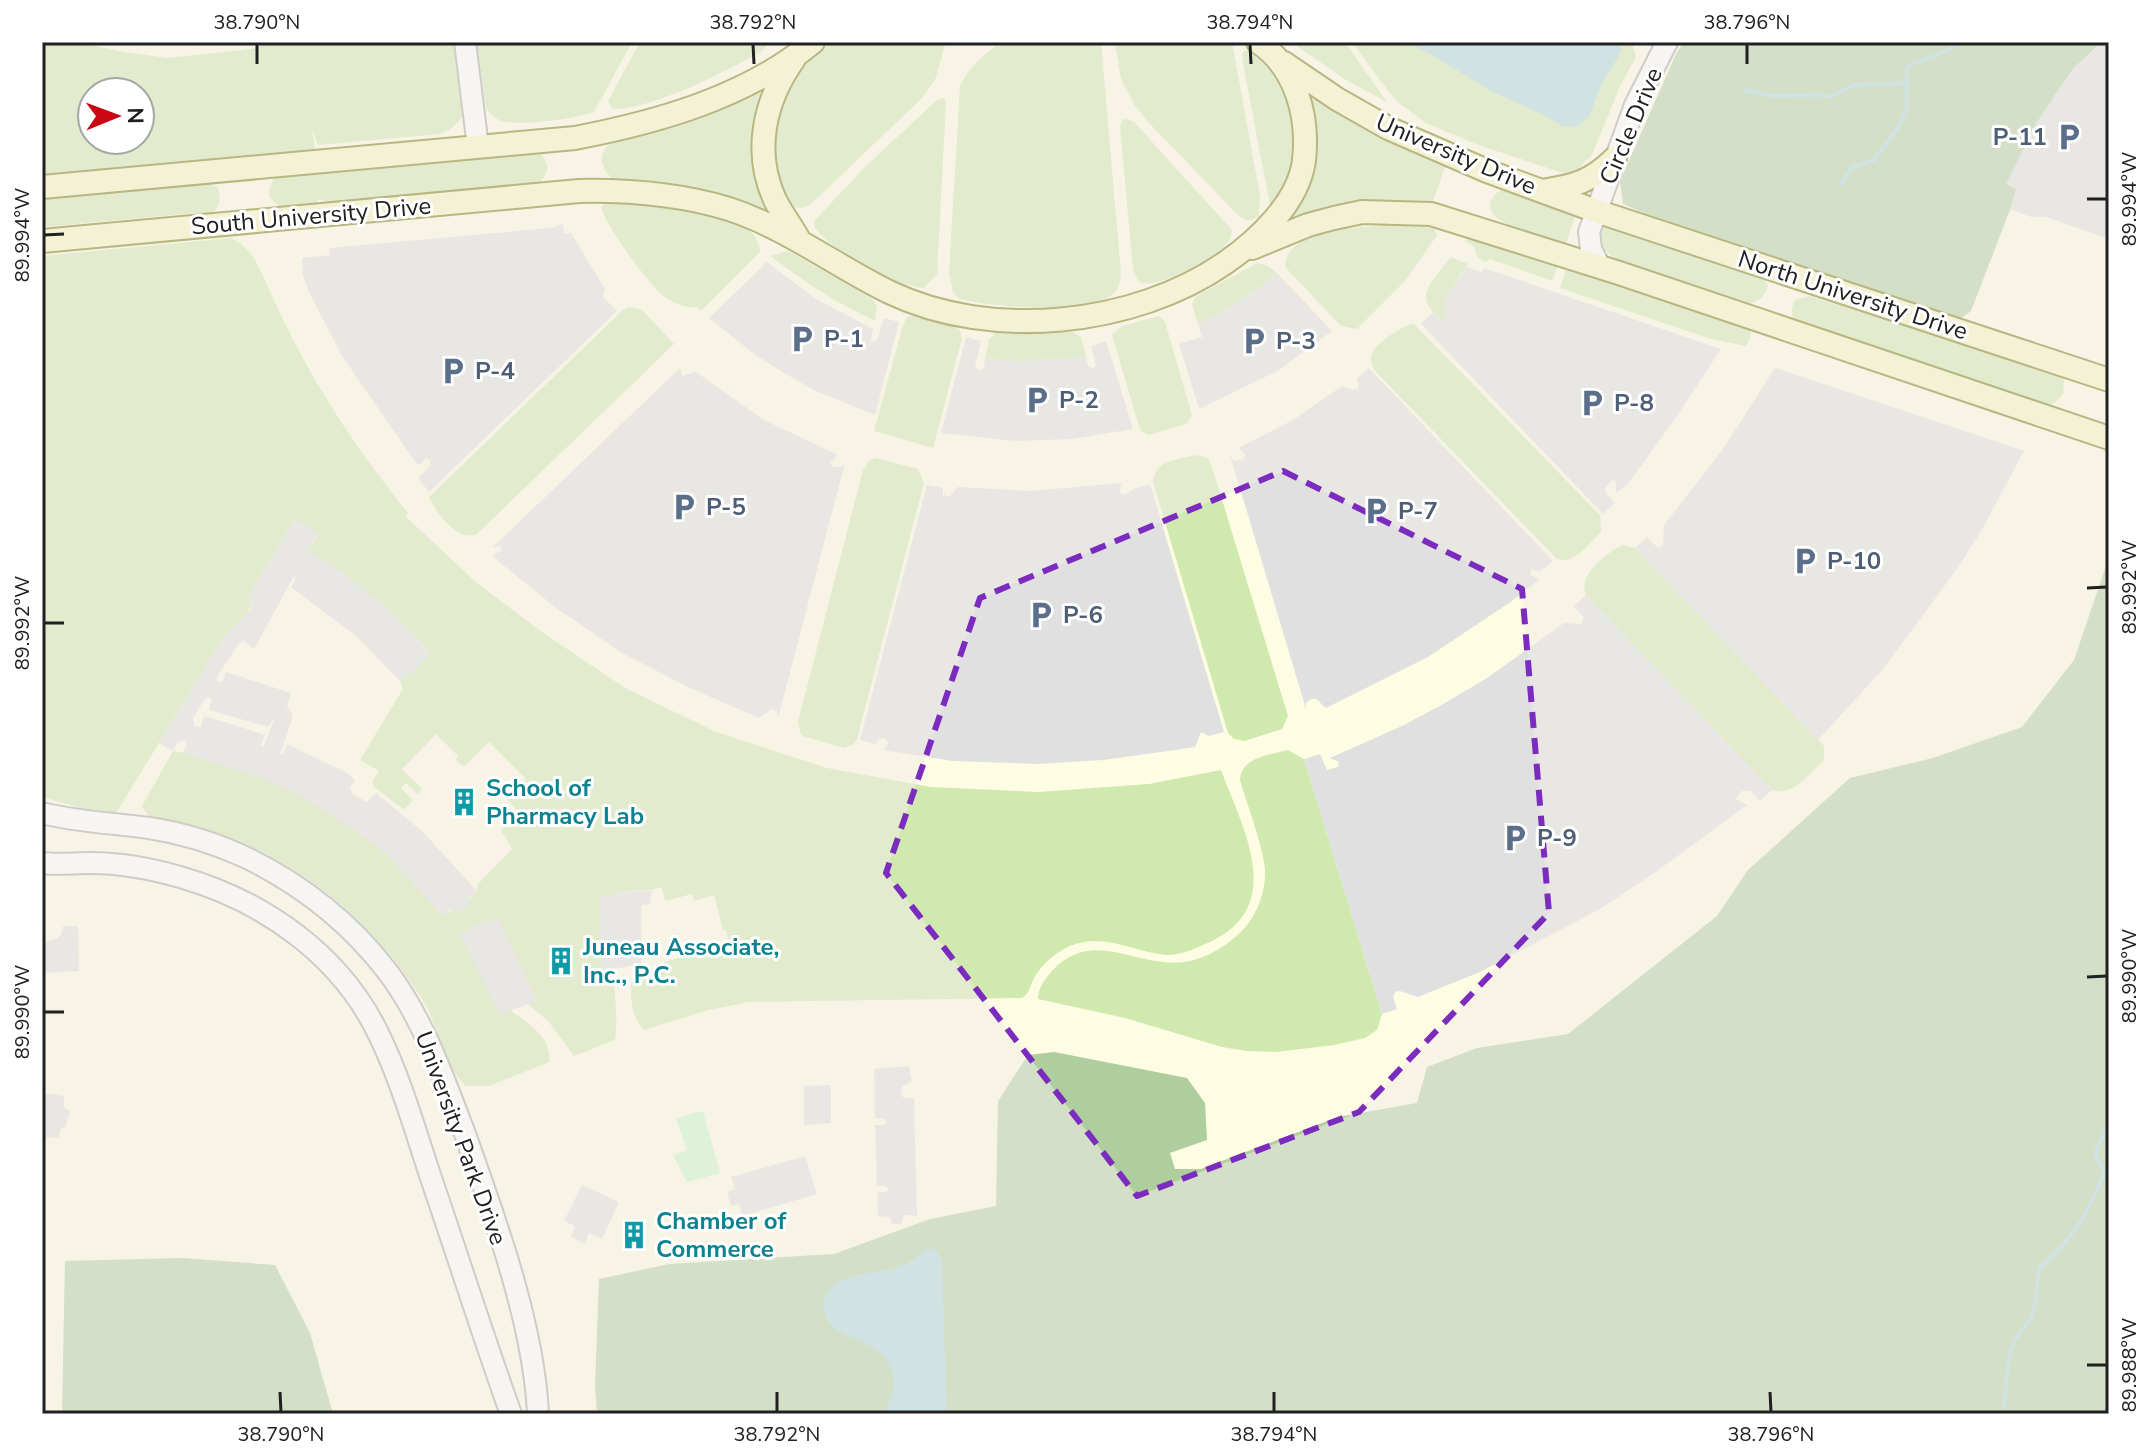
<svg xmlns="http://www.w3.org/2000/svg" width="2151" height="1456" font-family="'Nunito Sans',sans-serif">
	<style>
		.education { fill: #fefce2; fill-rule: evenodd }
		.grass { fill: #d0e9af; fill-rule: evenodd }
		.forest { fill: #afce9d }
		.park { fill: #c6f8c6 }
		.parking { fill: #e0e0e0; fill-rule: evenodd }
		.water { fill: #a9d5dc }
		.lines { fill: none; stroke-linecap: round; stroke-linejoin: round }
		.stream { stroke: #a9d5dc; stroke-width: 4 }
		.tertiary-casing { stroke: #a4a4a4; stroke-width: 24 }
		.secondary-casing { stroke: #737608; stroke-width: 26 }
		.tertiary { stroke: #fff; stroke-width: 20 }
		.secondary { stroke: #f8f7bd; stroke-width: 22 }
		.marked { fill: none; stroke: #7b2cbf; stroke-width: 6; stroke-dasharray: 16 10; stroke-linejoin: round }
		.ticks { fill: none; stroke: #202020; stroke-width: 3 }
		.labels { text-anchor: middle; dominant-baseline: central; stroke-width: 6; stroke-linejoin: round; paint-order: stroke }
		.street-label { font-size: 24px; fill: #202020; stroke: #fff }
		.service-label { font-size: 24px; font-weight: bold; fill: #4e5e75; stroke: #fff; text-anchor: start }
		.culture-label { font-size: 24px; font-weight: bold; fill: #0d838f; stroke: #fff; text-anchor: start }
		.neatline { fill: none; stroke: #202020; stroke-width: 3 }
		.ticks-label { font-size: 20px; text-anchor: middle; fill: #202020 }
	</style>
	<rect width="100%" height="100%" fill="#f0ede7"/>
	<!-- education -->
	<path class="education" d="M42 42H2109V1414H42ZM92 92H140V140H92Z"/>
	<!-- grass -->
	<path class="grass" d="M42 42H89L96 46 118 51 167 58 242 50 256 48 266 42H453L460 101 465 108C462 121 452 130 440 134L318 145 312 129 316 160 42 187ZM92 92H140V140H92Z
		M477 42H632L594 112C572 119 528 125 506 122 497 121 491 115 486 108Z
		M640 42H769L762 51C727 71 652 110 612 109L608 101Z
		M832 42H946L935 80 922 98 811 204 803 208 794 207 788 202 775 179 773 113 799 70Z
		M1001 42H1101L1121 274C1120 280 1120 287 1115 292 1093 317 989 306 959 299L953 292 949 273 960 86C969 67 984 54 1001 42Z
		M1115 42H1232L1260 196 1259 217 1247 221 1238 215 1147 121 1134 104 1121 79Z
		M1291 42H1345L1387 102 1346 80Z
		M1352 42H1632L1636 57 1620 86 1592 155 1578 169 1563 173 1481 146 1426 123 1400 104 1389 92Z
		M1246 50C1295 76 1316 167 1270 205L1244 69 1242 53Z
		M766 85C747 139 750 162 771 215 717 196 671 183 614 180 599 167 597 153 613 140Z
		M1306 89 1446 164 1432 204 1386 202 1284 222Z
		M943 98 946 102 937 274 924 288C894 286 832 251 814 227L815 220 866 166 937 100Z
		M1126 119 1134 122 1232 230C1231 235 1232 237 1228 242 1215 258 1160 288 1140 283L1133 270 1120 126 1122 120Z
		M534 149C550 159 552 174 536 185L328 204 324 200H318L314 206C296 207 279 214 269 195 269 170 291 172 310 171L314 174H320L323 169Z
		M207 182 218 188C221 200 220 207 210 215L200 216 194 213 42 227V198Z
		M1506 188 1577 210 1566 244C1549 238 1490 226 1490 206 1490 196 1498 191 1506 188Z
		M608 201 686 208 744 226 755 236 761 251 701 311 696 307C684 308 672 303 662 295 644 278 610 231 601 208Z
		M1598 222 1762 274 1768 286C1763 299 1758 302 1746 304L1618 262 1601 246Z
		M1401 225 1431 228 1435 230 1437 235 1405 281 1357 329 1341 326 1285 267C1284 227 1372 226 1401 225Z
		M1475 237 1559 263 1552 281 1490 259 1486 262C1478 259 1475 255 1475 247L1465 241Z
		M231 238C255 249 261 273 272 296 309 378 352 443 408 513L406 517 477 583 539 630 625 688 716 732 827 768 931 787 1038 792 1149 784 1221 770C1242 827 1287 904 1212 941 1199 947 1180 956 1165 955 1132 951 1103 932 1070 946 1056 952 1042 964 1034 978 1030 986 1030 993 1022 998L749 1002 708 1010 644 1030C631 1015 631 1002 631 983L637 981 638 975C655 968 666 959 684 957L686 952 698 949 703 954 714 949 730 950 733 940 728 939 726 930H723L714 895 694 901 692 894 665 901 662 887 652 890 613 892V897L600 896 602 971H612C615 985 618 1026 615 1040L574 1056 548 1021 528 1004 537 1001 497 918 486 924 484 921 461 935 501 1013 510 1010C528 1024 552 1036 549 1062L489 1086H466C441 1064 440 1026 422 999 378 930 315 873 238 841 209 830 179 824 149 817L142 806 173 751C247 763 333 806 388 856 408 874 425 895 443 916L468 901 477 891 478 884 512 849 501 830 519 812 507 799 526 779 489 742 464 767 456 760 458 756 436 734 402 769 422 789 418 794 406 783 401 788 413 800 404 810 373 786V780L379 771 360 760 403 689 400 681 408 673H412L430 653C395 613 356 581 311 553L302 562 318 534 294 520 247 599 252 603 247 614 227 632 116 813H99L42 797V256Z
		M788 251 871 298 877 305 875 321C837 303 804 282 770 256Z
		M1451 257 1468 264 1445 297 1447 316 1442 320C1410 297 1434 280 1451 257Z
		M1257 263 1266 265 1278 274 1229 308 1198 324 1192 304 1195 297Z
		M1568 263 1745 324 1750 329 1751 335 1746 346 1711 339 1560 288Z
		M1809 296 2059 373 2064 380 2063 394 2053 404 2044 405 1801 325C1790 318 1790 310 1795 300Z
		M629 307 642 310 674 344 477 534C457 542 437 513 429 497L623 310Z
		M914 315 955 326 960 330 962 338 933 448 874 431 903 325 907 317Z
		M1159 316 1165 322 1192 415 1186 424 1149 435 1141 431 1139 426 1112 335 1122 326Z
		M1414 324 1600 515 1601 532C1589 543 1574 567 1556 558L1376 372C1372 366 1369 359 1372 353 1377 343 1404 324 1414 324Z
		M1073 332 1081 337 1086 357 1023 361 985 359 989 339 996 333Z
		M1195 455 1208 458 1212 467 1288 716 1282 729 1244 741 1234 739 1228 733 1153 482C1155 460 1177 460 1195 455Z
		M875 458 918 469 924 483 857 739 854 744 844 748 803 736 800 732 798 722 863 470 869 461Z
		M1622 545 1635 548 1824 746V760C1809 773 1794 797 1772 790L1586 595C1577 576 1606 553 1622 545Z
		M1288 750 1304 759 1382 1014 1377 1030 1365 1038 1334 1045 1276 1052 1246 1051 1222 1047 1125 1018 1038 999C1038 988 1044 981 1051 972 1094 924 1140 972 1190 961 1213 956 1237 939 1250 921 1261 905 1268 881 1264 862 1259 835 1248 807 1240 780 1241 757 1270 755 1288 750Z"/>
	<!-- forest -->
	<path class="forest" d="M1684 42H2102L2075 67 2053 98 1971 311 1960 319 1655 218 1623 204 1620 181 1676 54Z
		M2109 557V1414H597L595 1387 599 1279 669 1264 834 1254 930 1219 996 1206 998 1101 1028 1055 1054 1052 1187 1078 1205 1103 1207 1140 1170 1153 1175 1169H1201L1338 1117 1417 1103 1427 1067 1477 1048 1568 1034 1717 916 1748 870 1850 778 1933 758 2022 727 2074 660Z
		M182 1258 275 1265 310 1333 333 1414H62L65 1261Z"/>
	<!-- park -->
	<path class="park" d="M703 1111 720 1173 687 1182 673 1155 687 1150 676 1118Z"/>
	<!-- parking -->
	<path class="parking" d="M2103 42H2109V239L2046 217H2031L2010 209 2016 189 2006 184 2037 122 2053 98 2073 69Z
		M563 224 564 234 571 233 605 289 603 297 617 311 429 492 418 478 430 466 431 461 426 458 421 465 416 463 342 356 310 294 303 276 302 258 330 255V248L550 228Z
		M767 262 816 299 873 329 871 342 877 340 884 318 899 322 875 415 814 390 784 373 754 354 709 318Z
		M1467 267 1482 272 1484 268 1721 349 1675 419 1627 485 1616 493V482L1613 480 1605 488 1606 493 1615 503 1603 514 1421 324 1433 312 1440 319 1446 317 1445 297Z
		M1278 274 1332 331 1279 370 1199 409 1179 344 1202 337 1198 324 1229 308Z
		M966 337 981 341 975 367 979 371 984 368 985 359 1023 361 1086 357 1088 366 1093 369 1096 365 1091 346 1106 341 1133 429 1072 439 1016 441 941 433Z
		M680 368 682 376 696 372 764 420 838 455 830 463 833 467H841L845 463 778 718 777 711 772 709 759 718 690 688 622 653 555 607 492 556 502 550 499 546 492 548Z
		M1369 368 1553 561 1541 571 1531 570 1530 575 1540 579 1512 601 1428 657 1326 708 1316 699H1311L1306 703V709L1230 455 1234 461 1244 459 1245 454 1238 448 1293 420 1342 386 1352 390 1358 389 1359 384 1356 379Z
		M1775 368 2024 451 1980 533 1954 573 1883 669 1818 740 1635 548 1647 537 1657 547 1663 546 1664 525 1723 449Z
		M1122 483 1119 492 1125 495 1133 489 1150 484 1224 732 1209 736 1201 732 1195 747 1182 749 1103 760 1039 764 953 761 883 750 889 743 885 738 879 739 875 744 860 740 927 485 943 488V495L949 497 958 487 1030 491Z
		M294 520 318 533 302 562 311 552 349 577 389 610 430 653 412 674 408 673 400 681 356 636 291 587 296 578 294 576 254 649 244 641 239 643 217 677V682L223 681 226 672 291 693 287 706 292 715V720L280 754H283L287 744 347 773 355 780 350 788 352 793 366 802 376 793 422 831 477 891 468 900 470 905 457 914 452 909 443 916 388 856 362 835 303 797 262 778 183 753 187 744 184 740 178 742 173 751 159 743 227 632 251 609 252 603 247 599ZM209 697 212 700 209 710 268 727 275 717 264 746H261L265 735 228 723 204 716 201 727 194 726 193 718 205 699Z
		M1586 595 1772 790 1760 801 1751 791H1742L1735 799 1747 805 1657 871 1600 909 1480 972 1418 997 1400 991 1395 992 1393 997 1397 1009 1382 1014 1304 759 1320 754 1327 770 1338 767 1339 762 1330 758 1402 726 1445 703 1487 678 1564 623 1581 624 1584 618 1574 606Z
		M652 891 650 904 641 905 642 964 601 971 600 896 612 897 613 892Z
		M498 918 537 1001 500 1014 461 935 484 921 486 923Z
		M63 926H78L79 971 42 973V942L57 939 61 935Z
		M909 1066 912 1081 902 1087 901 1095 904 1098H914L917 1216 904 1215 901 1224H892L890 1217 878 1216 877 1193 886 1192 889 1189 886 1186 877 1185 875 1125H885L887 1122 885 1119 875 1118 874 1069Z
		M831 1085V1123L804 1125V1086Z
		M42 1093 64 1096V1108L70 1111 66 1127 60 1129 59 1138 42 1137Z
		M805 1156 817 1194 742 1216 739 1204 731 1206 727 1192 735 1189 731 1177Z
		M582 1185 619 1202 602 1239 589 1233 585 1244 571 1237 575 1226 564 1221Z"/>
	<!-- water -->
	<path class="water" d="M1406 42H1620L1621 52 1600 87 1589 117 1575 127 1562 126 1546 116 1489 90 1434 56Z
		M927 1248 937 1250 942 1261 947 1414H882C899 1392 898 1360 870 1346 853 1337 826 1332 824 1310 821 1271 871 1275 896 1268 908 1264 918 1256 927 1248Z"/>
	<g class="lines">
		<!-- stream -->
		<path class="stream" d="M1744 90 1771 96 1825 95 1830 97 1855 85 1905 83
			M1841 184 1851 168 1874 160 1897 129 1907 108V66L1946 51 1957 42
			M2003 1414 2009 1356 2014 1341 2031 1318 2035 1306 2039 1268C2072 1240 2088 1214 2104 1173L2095 1153 2109 1123"/>
		<defs>
			<path id="tertiary" d="M465 42 478 147
				M1600 267 1591 249 1589 232 1635 105 1667 42
				M42 813C77 822 113 823 149 828 183 833 217 844 247 858 302 885 350 923 387 971 423 1018 444 1079 465 1134 495 1218 534 1325 538 1414
				M42 863C58 865 74 863 91 863 120 863 152 869 180 877 264 901 341 955 379 1035 401 1080 415 1130 431 1178 458 1257 483 1336 511 1414"/>
			<path id="secondary" d="M794 59C764 101 753 152 775 200 782 214 791 225 798 238
				M1284 63 1337 99 1388 128 1487 171 1596 211 2109 380
				M42 187 575 138C658 122 747 97 813 42
				M1542 191C1574 186 1591 182 1615 158
				M42 241 579 191C630 190 679 194 729 209 787 228 834 265 889 292 991 341 1134 326 1225 263 1258 240 1299 202 1304 160 1309 117 1296 67 1258 42
				M1252 248 1308 225 1334 218 1362 212 1431 214 1619 273 2109 438"/>
		</defs>
		<!-- tertiary casing -->
		<use href="#tertiary" class="tertiary-casing"/>
		<!-- secondary casing -->
		<use href="#secondary" class="secondary-casing"/>
		<!-- tertiary -->
		<use href="#tertiary" class="tertiary"/>
		<!-- secondary -->
		<use href="#secondary" class="secondary"/>
	</g>
	<!-- marked area -->
	<path d="M0 0H2151V1456H0ZM1283 471 1522 589 1549 913 1359 1112 1137 1196 886 873 980 598Z" fill="#f0ede7" fill-opacity=".55" fill-rule="evenodd"/>
	<path class="marked" d="M1283 471 1522 589 1549 913 1359 1112 1137 1196 886 873 980 598Z"/>
	<!-- ticks -->
	<path class="ticks" d="M257 44V64M753 44 754 64M1250 44 1251 64M1747 44V64M2087 199H2107M44 235 64 234M2087 588 2107 587M44 623H64M2087 977 2107 976M44 1012H64M2087 1365H2107M280 1392 281 1412M777 1392V1412M1274 1392V1412M1770 1392 1771 1412"/>
	<!-- icons -->
	<defs>
		<symbol id="parking-bare" viewBox="-9 -9 18 18"><path d="M-3.5-5.5H1a3.5 3.5 0 0 1 0 7H-1V5.5H-3.5ZM-1-3.4V-.6H.8a1.4 1.4 0 0 0 0-2.8Z" fill="#5c6f8a" stroke="#fff" stroke-width="2.5" paint-order="stroke"/></symbol>
		<symbol id="building-bare" viewBox="-9 -9 18 18"><path d="M-4-6H4V6H1V3H-1V6H-4ZM-2.5-4.3h1.7v1.8h-1.7ZM.8-4.3h1.7v1.8H.8ZM-2.5-1h1.7V.8h-1.7ZM.8-1h1.7V.8H.8Z" fill="#0f9aa8" stroke="#fff" stroke-width="2.5" paint-order="stroke"/></symbol>
	</defs>
	<g fill-rule="evenodd">
		<use href="#parking-bare" x="2049" y="117" width="40" height="40"/>
		<use href="#parking-bare" x="782" y="319" width="40" height="40"/>
		<use href="#parking-bare" x="1234" y="321" width="40" height="40"/>
		<use href="#parking-bare" x="433" y="351" width="40" height="40"/>
		<use href="#parking-bare" x="1017" y="380" width="40" height="40"/>
		<use href="#parking-bare" x="1572" y="383" width="40" height="40"/>
		<use href="#parking-bare" x="664" y="487" width="40" height="40"/>
		<use href="#parking-bare" x="1356" y="491" width="40" height="40"/>
		<use href="#parking-bare" x="1785" y="541" width="40" height="40"/>
		<use href="#parking-bare" x="1021" y="595" width="40" height="40"/>
		<use href="#building-bare" x="444" y="782" width="40" height="40"/>
		<use href="#parking-bare" x="1495" y="818" width="40" height="40"/>
		<use href="#building-bare" x="541" y="941" width="40" height="40"/>
		<use href="#building-bare" x="614" y="1215" width="40" height="40"/>
	</g>
	<g class="labels">
		<!-- street labels -->
		<g class="street-label">
			<text transform="translate(1631 126) rotate(-67)">Circle Drive</text>
			<text transform="translate(1456 154) rotate(23)">University Drive</text>
			<text transform="translate(311 216) rotate(-5)">South University Drive</text>
			<text transform="translate(1853 295) rotate(18)">North University Drive</text>
			<text transform="translate(461 1138) rotate(70)">University Park Drive</text>
		</g>
		<!-- service labels -->
		<g class="service-label">
			<text x="2047" y="137" text-anchor="end">P-11</text>
			<text x="824" y="339">P-1</text>
			<text x="1276" y="341">P-3</text>
			<text x="475" y="371">P-4</text>
			<text x="1059" y="400">P-2</text>
			<text x="1614" y="403">P-8</text>
			<text x="706" y="507">P-5</text>
			<text x="1398" y="511">P-7</text>
			<text x="1827" y="561">P-10</text>
			<text x="1063" y="615">P-6</text>
			<text x="1537" y="838">P-9</text>
		</g>
		<!-- culture labels -->
		<g class="culture-label">
			<text x="486" y="788">School of<tspan x="486" dy="28">Pharmacy Lab</tspan></text>
			<text x="583" y="947">Juneau Associate,<tspan x="583" dy="28">Inc., P.C.</tspan></text>
			<text x="656" y="1221">Chamber of<tspan x="656" dy="28">Commerce</tspan></text>
		</g>
	</g>
	<!-- border -->
	<rect width="2151" height="1456" fill="none" stroke="#ffffff" stroke-width="88"/>
	<!-- north arrow -->
	<g transform="translate(116 116) rotate(89)"><circle r="38" fill="#ffffff" stroke="#a6a6a6" stroke-width="2"/>
	<path d="M0-6L14 30L0 20L-14 30Z" fill="#ca0615"/>
	<text y="-12" font-size="22" font-weight="bold" text-anchor="middle" fill="#202020">N</text>
	</g>
	<rect x="44" y="44" width="2063" height="1368" class="neatline"/>
	<g class="ticks-label">
		<text x="257" y="29">38.790°N</text>
		<text x="753" y="29">38.792°N</text>
		<text x="1250" y="29">38.794°N</text>
		<text x="1747" y="29">38.796°N</text>
		<text transform="translate(2129 199) rotate(-90)" y="7">89.994°W</text>
		<text transform="translate(22 235) rotate(-90)" y="7">89.994°W</text>
		<text transform="translate(2129 587) rotate(-90)" y="7">89.992°W</text>
		<text transform="translate(22 623) rotate(-90)" y="7">89.992°W</text>
		<text transform="translate(2129 976) rotate(-90)" y="7">89.990°W</text>
		<text transform="translate(22 1012) rotate(-90)" y="7">89.990°W</text>
		<text transform="translate(2129 1365) rotate(-90)" y="7">89.988°W</text>
		<text x="281" y="1441">38.790°N</text>
		<text x="777" y="1441">38.792°N</text>
		<text x="1274" y="1441">38.794°N</text>
		<text x="1771" y="1441">38.796°N</text>
	</g>
</svg>
